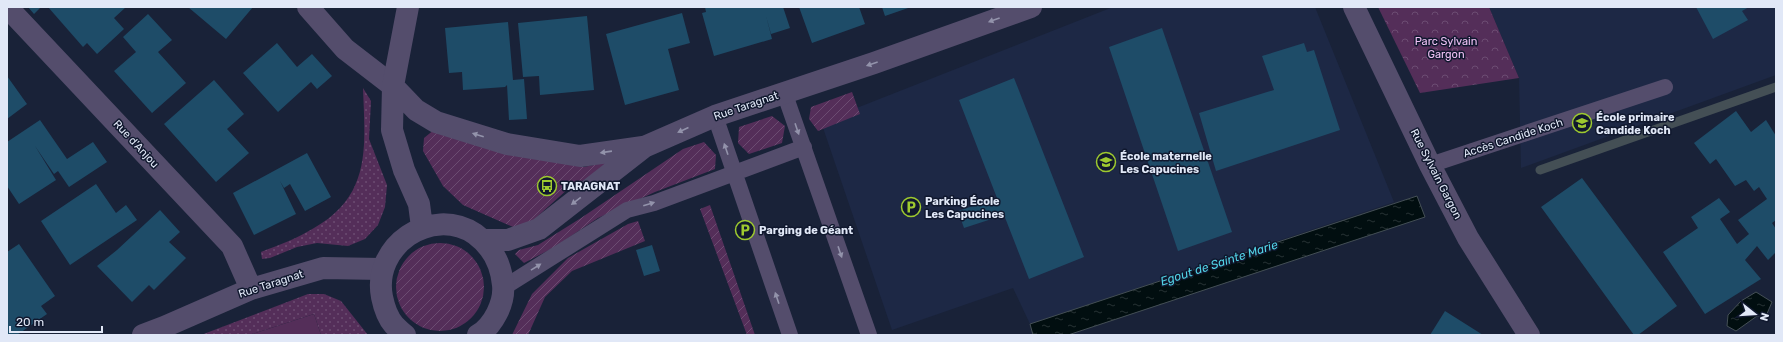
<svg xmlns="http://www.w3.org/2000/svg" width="1783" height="342" font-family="Rubik,sans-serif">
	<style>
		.built { fill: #1d2845 }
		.grass { fill: url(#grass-dots) }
		.park { fill: url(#park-crowns) }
		.garden { fill: url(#garden-furrows) }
		.pitch { fill: #542e59 }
		.water { fill: url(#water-ripples); stroke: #444f55 }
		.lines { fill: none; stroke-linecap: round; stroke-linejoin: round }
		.stream { stroke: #444f55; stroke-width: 9 }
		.building { fill: #1e4c68 }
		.service { stroke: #544d6c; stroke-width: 16 }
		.minor { stroke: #544d6c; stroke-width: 22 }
		.tertiary { stroke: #544d6c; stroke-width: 22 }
		.oneway { fill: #9393ab }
		.labels { text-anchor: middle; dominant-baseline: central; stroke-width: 3; stroke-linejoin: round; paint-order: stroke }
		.park-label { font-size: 11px; fill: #efc0f4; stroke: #10182e }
		.street-label { font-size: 11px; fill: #e1e8f7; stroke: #10182e }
		.poi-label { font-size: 11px; font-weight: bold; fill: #e1e8f7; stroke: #10182e; text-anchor: start }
		.water-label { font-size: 12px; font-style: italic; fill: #52d3e7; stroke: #10182e }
	</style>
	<defs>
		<pattern id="grass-dots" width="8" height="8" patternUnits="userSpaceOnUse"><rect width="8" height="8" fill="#542e59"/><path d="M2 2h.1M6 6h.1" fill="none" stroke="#6c4c72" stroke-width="1.8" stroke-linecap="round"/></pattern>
		<pattern id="park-crowns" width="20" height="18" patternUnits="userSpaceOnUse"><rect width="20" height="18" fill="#542e59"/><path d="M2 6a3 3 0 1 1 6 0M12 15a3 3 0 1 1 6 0" fill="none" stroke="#6c4c72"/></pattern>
		<pattern id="garden-furrows" width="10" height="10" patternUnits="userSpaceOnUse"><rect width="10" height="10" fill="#542e59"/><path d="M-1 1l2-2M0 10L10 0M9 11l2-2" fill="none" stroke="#6c4c72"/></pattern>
		<pattern id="water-ripples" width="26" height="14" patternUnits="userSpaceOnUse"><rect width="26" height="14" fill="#010e10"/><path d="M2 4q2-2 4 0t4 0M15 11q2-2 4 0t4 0" fill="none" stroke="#263134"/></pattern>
	</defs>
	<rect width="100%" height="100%" fill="#192238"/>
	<!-- built -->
	<path class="built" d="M1113 7H1315L1394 202 1030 324 1013 288 892 330 821 122Z
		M1489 7H1776V75L1521 168 1519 78Z"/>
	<!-- grass -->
	<path class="grass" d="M363 88 371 101 369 139 387 185 385 207 378 225 365 239 348 246 317 243 297 247 270 258 262 259 261 252C279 245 298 238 314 228 372 195 365 146 363 88Z
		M308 294H324L341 301 368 335H321L314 314 249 335H201Z"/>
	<!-- park -->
	<path class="park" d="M1378 7H1489L1519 78 1420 93Z"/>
	<!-- garden -->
	<path class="garden" d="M852 92 860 114 818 131 809 119 811 107Z
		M772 116 785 126 782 143 749 154 738 143 739 127Z
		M435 129 511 152 584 167 617 160 606 168 569 188 529 224 513 227 463 205 443 186 423 151 424 138Z
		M704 142 716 155 715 169 655 192 598 218 553 248 524 263 515 254 519 250 538 245 581 218 683 149Z
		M710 205 755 335H747L700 209Z
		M638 221 645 241 572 271 545 297 528 335H512L532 294 568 258 628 224Z
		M396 287a44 44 0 1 1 88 0a44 44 0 1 1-88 0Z"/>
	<!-- pitch -->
	<path class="pitch" d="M314 314 321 335H249Z"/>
	<!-- water -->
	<path class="water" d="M1417 196 1425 217 1068 335H1033L1030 324Z
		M1756 292 1772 302 1766 316H1757L1736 331 1727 326 1728 315 1741 301Z"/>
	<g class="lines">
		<!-- stream -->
		<path class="stream" d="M1540 170 1776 87"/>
	</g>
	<!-- building -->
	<path class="building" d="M28 7H41L34 14Z
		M48 7H126L114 18 124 29 97 54 87 43 83 47Z
		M188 7H253L226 39Z
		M705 7H783L790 28 771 34 766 16 772 39 714 56 702 13 706 12Z
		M799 7H859L865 24 812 43Z
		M882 7H911L885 16Z
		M1696 7H1749L1742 11 1748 20 1713 39Z
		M682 13 690 43 668 49 679 90 625 105 606 34Z
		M148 14 172 40 158 52 186 83 152 113 114 71 136 52 123 37Z
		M587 16 594 90 540 95 539 76 523 77 518 23Z
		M508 22 513 80 524 79 527 119 509 120 507 85 505 87 463 90 462 72 449 73 445 28Z
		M1162 28 1232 232 1178 251 1109 47Z
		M277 43 297 67 312 54 332 76 317 89 311 82 278 112 243 73Z
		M1304 43 1307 52 1314 50 1340 130 1216 171 1199 113 1274 90 1262 56Z
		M7 76 27 104 7 119Z
		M1014 78 1084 257 1029 279 1004 215 964 228 958 211 997 198 959 100Z
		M214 80 244 114 227 129 249 153 216 182 164 124Z
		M1736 111 1751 132 1766 120 1776 136V220L1772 223 1776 229V252L1768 260 1757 246 1745 260 1761 279 1705 314 1663 252 1698 228 1691 217 1719 198 1730 212 1720 219 1737 244 1749 234 1738 220 1767 199 1759 187 1754 191 1746 180 1735 186 1716 159 1710 164 1694 143Z
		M40 120 67 159 93 142 107 162 69 187 58 171 54 174 35 146 56 180 19 204 7 186V142Z
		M307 153 331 197 305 211 290 184 284 188 280 181 296 214 254 235 233 193Z
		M1582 178 1677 306 1638 335H1634L1541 207Z
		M96 184 116 213 126 205 137 220 70 265 41 221Z
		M160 210 180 232 169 242 186 258 154 290 149 285 132 302 97 266 117 250Z
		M19 244 55 296 41 306 47 314 17 335H7V252Z
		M652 245 660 271 644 276 636 250Z
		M1445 311 1483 335H1430Z"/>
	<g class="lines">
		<!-- service -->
		<path class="service" d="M784 92 869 335
			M715 116 790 335
			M1430 165 1665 87
			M503 288 627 210 654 203 804 147"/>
		<!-- minor -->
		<path class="minor" d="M7 7 232 246 251 289
			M308 7 345 49 393 86
			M1354 7 1430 165 1468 238 1529 335
			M143 335 164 327 251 289 323 268 382 269"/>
		<!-- tertiary -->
		<path class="tertiary" d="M408 7 393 86 392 130 404 170 419 204 422 227
			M393 86 416 110 436 122 507 144 580 156 643 147
			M483 240H508L539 229 644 147 715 116 874 63 1031 7
			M405 335C401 332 397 328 394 325 387 317 384 307 382 297 372 246 431 205 475 234 493 247 501 264 503 285 505 303 493 326 478 335"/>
	</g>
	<!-- one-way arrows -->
	<defs><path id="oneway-solid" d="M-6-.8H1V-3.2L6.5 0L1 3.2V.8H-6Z"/></defs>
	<g class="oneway">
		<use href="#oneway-solid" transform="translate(994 20) rotate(160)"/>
		<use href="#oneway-solid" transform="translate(872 64) rotate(161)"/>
		<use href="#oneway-solid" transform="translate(797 129) rotate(71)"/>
		<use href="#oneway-solid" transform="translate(683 130) rotate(156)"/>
		<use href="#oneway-solid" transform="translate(478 135) rotate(-163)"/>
		<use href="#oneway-solid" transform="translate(726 149) rotate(-109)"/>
		<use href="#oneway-solid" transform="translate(606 152) rotate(172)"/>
		<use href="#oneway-solid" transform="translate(576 201) rotate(143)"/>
		<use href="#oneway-solid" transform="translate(649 204) rotate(-17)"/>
		<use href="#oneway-solid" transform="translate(840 252) rotate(71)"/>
		<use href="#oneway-solid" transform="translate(536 267) rotate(-32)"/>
		<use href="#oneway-solid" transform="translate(777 298) rotate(-109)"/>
	</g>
	<!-- icons -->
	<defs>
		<symbol id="school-ring" viewBox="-11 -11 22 22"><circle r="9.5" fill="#10182e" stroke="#9eca2f" stroke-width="1.5"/><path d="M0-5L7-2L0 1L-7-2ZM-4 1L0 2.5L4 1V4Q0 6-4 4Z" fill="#9eca2f"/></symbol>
		<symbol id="bus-ring" viewBox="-11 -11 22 22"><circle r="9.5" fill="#10182e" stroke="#9eca2f" stroke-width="1.5"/><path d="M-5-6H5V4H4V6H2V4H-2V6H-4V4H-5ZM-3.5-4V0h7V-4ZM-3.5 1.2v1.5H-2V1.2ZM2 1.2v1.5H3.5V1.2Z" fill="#9eca2f"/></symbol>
		<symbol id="parking-ring" viewBox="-11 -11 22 22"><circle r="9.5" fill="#10182e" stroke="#9eca2f" stroke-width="1.5"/><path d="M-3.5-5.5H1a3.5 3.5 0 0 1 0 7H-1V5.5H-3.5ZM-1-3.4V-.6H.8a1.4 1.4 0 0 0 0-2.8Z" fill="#9eca2f"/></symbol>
	</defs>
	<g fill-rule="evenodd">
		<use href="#school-ring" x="1571" y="112" width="22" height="22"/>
		<use href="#school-ring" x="1095" y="151" width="22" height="22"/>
		<use href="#bus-ring" x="536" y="175" width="22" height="22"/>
		<use href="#parking-ring" x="900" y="196" width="22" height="22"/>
		<use href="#parking-ring" x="734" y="219" width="22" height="22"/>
	</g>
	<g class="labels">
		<!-- park labels -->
		<g class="park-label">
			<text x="1446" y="41">Parc Sylvain<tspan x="1446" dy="13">Gargon</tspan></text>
		</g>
		<!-- street labels -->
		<g class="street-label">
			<text transform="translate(746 106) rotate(-19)">Rue Taragnat</text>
			<text transform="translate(1513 138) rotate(-18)">Accès Candide Koch</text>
			<text transform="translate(136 144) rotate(47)">Rue d'Anjou</text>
			<text transform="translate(1436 174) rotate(63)">Rue Sylvain Gargon</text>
			<text transform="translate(271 284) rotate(-18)">Rue Taragnat</text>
		</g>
		<!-- poi labels -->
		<g class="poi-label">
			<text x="1596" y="117">École primaire<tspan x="1596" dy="13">Candide Koch</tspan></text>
			<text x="1120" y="156">École maternelle<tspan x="1120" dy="13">Les Capucines</tspan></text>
			<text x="561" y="186">TARAGNAT</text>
			<text x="925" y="201">Parking École<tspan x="925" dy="13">Les Capucines</tspan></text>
			<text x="759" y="230">Parging de Géant</text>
		</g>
		<!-- water labels -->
		<g class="water-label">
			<text transform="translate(1219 263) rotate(-18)">Egout de Sainte Marie</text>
		</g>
	</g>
	<!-- border -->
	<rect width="1783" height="342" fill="none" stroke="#e1e8f7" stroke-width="16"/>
	<!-- north arrow -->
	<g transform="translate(1755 314) rotate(107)" stroke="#10182e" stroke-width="3" paint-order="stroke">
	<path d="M0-3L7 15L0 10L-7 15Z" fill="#e1e8f7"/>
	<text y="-6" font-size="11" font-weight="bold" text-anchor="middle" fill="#e1e8f7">N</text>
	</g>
	<!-- scale -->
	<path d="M10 326v6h92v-6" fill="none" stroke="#e1e8f7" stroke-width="2"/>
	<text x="16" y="326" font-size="12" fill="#e1e8f7" stroke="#10182e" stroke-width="3" paint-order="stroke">20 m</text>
</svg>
